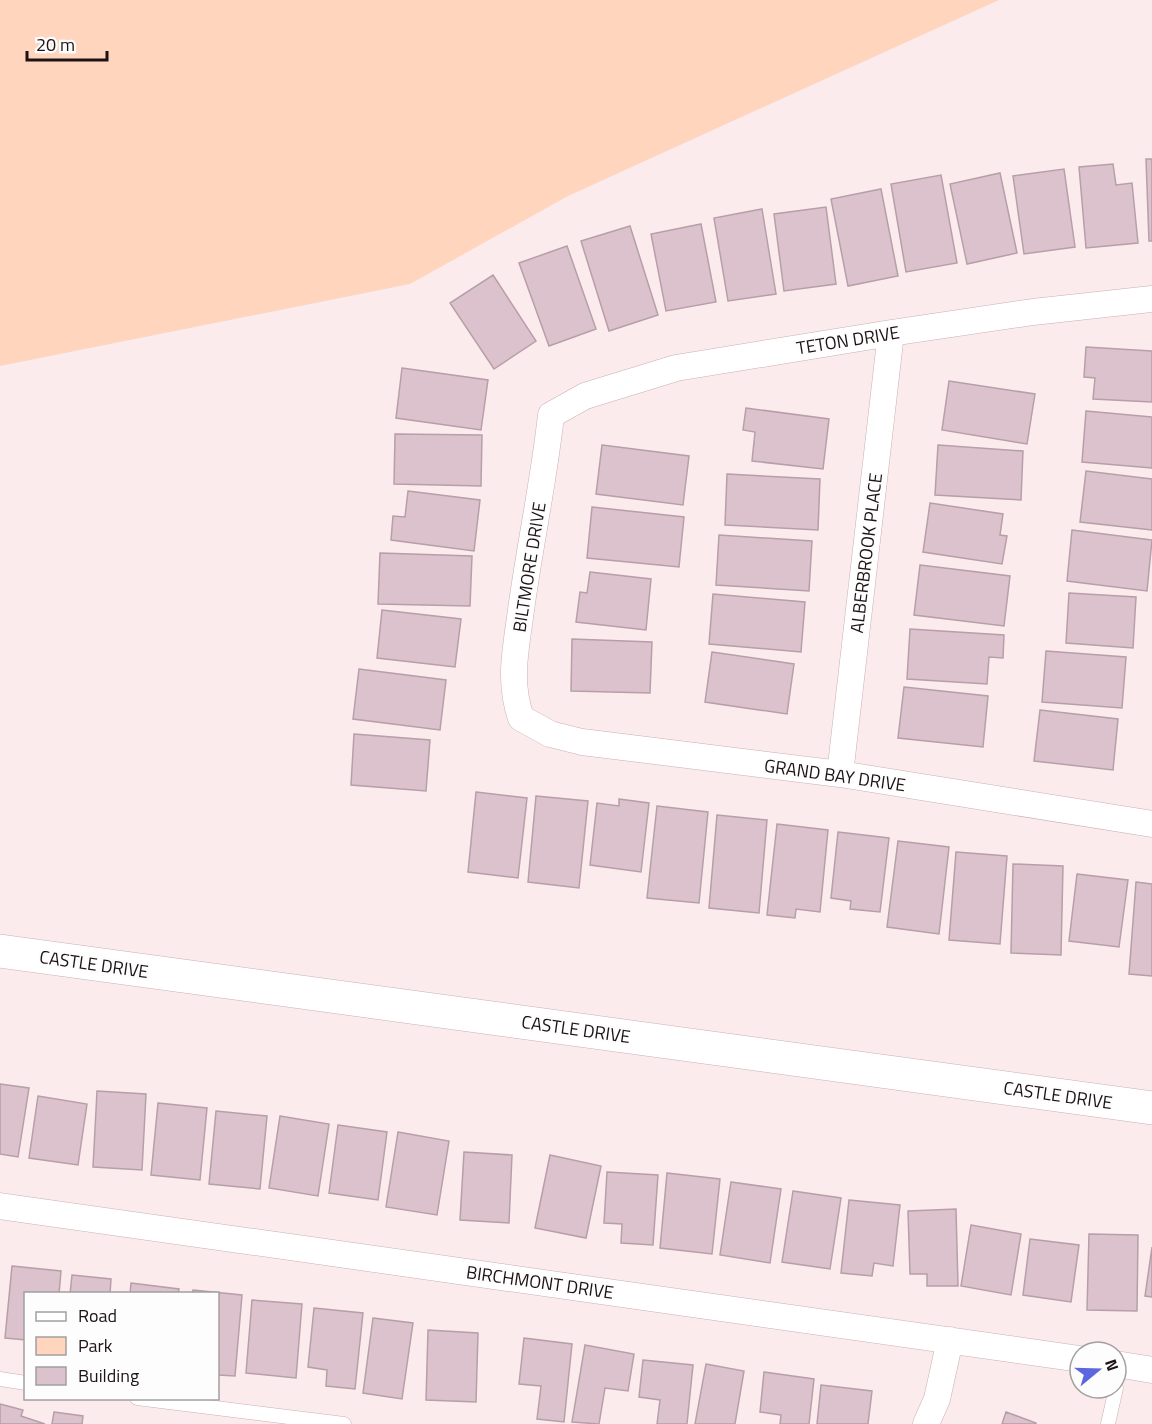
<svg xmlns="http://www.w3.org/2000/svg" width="1152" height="1424" font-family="'Titillium Web',sans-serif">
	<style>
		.green { fill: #ffd5be }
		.building { fill: #dbc2cc; stroke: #b79fa9; stroke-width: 1.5 }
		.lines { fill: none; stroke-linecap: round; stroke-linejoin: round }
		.lane-casing { stroke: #cab0b2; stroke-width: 15 }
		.street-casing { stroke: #cab0b2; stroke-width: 27 }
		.secondary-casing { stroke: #cab0b2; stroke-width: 34 }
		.lane { stroke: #fff; stroke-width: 14 }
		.street { stroke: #fff; stroke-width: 26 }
		.secondary { stroke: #fff; stroke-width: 33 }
		.labels { text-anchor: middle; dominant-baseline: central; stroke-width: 5; stroke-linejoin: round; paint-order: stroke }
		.street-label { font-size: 18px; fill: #1c1314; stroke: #fdfdfd }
	</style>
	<rect width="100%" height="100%" fill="#fcebec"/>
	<!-- green -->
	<path class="green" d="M0 0H999L568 196 410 284 0 366Z"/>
	<!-- building -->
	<path class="building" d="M1146 159H1152V241H1149Z
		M1113 164 1116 185 1132 183 1138 243 1086 248 1079 167Z
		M1064 169 1075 247 1024 254 1013 176Z
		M1000 173 1017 253 967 264 950 184Z
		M941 175 957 263 906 272 891 184Z
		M881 189 898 276 848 286 831 199Z
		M826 207 836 284 784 291 774 214Z
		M762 209 776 294 728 301 714 218Z
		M701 224 716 302 666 311 651 234Z
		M630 226 658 315 609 331 581 241Z
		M567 246 596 329 549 346 519 263Z
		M493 275 536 341 494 369 450 303Z
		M1086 347 1152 351V402L1093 399 1095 378 1084 377Z
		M402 368 488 380 481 430 396 418Z
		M949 381 1035 394 1027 444 942 430Z
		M746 408 829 419 823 469 752 461 755 432 743 430Z
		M1086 411 1152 417V468L1082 462Z
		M395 434 482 435 481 486 394 484Z
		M602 445 689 456 683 505 596 494Z
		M938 445 1023 451 1021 500 935 495Z
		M1086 471 1152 479V530L1080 522Z
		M727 474 820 479 818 530 725 525Z
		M408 491 480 500 474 551 391 540 393 516 405 517Z
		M930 503 1003 514 1000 535 1007 536 1002 564 923 552Z
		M592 507 684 517 679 567 587 558Z
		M1072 530 1152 540 1147 591 1067 581Z
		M719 535 812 541 809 591 716 585Z
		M380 553 472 556 470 606 378 604Z
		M920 565 1010 576 1004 626 914 615Z
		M590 572 651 579 646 630 576 622 580 592 587 593Z
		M1069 593 1136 597 1133 648 1066 643Z
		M713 594 805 602 801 652 709 644Z
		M382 610 461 619 455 667 377 658Z
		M910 629 1004 635 1003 658 989 657 987 684 907 679Z
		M572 639 652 642 650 693 571 691Z
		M1046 651 1126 657 1122 708 1042 702Z
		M712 652 794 664 787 714 705 702Z
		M359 669 446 680 440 730 353 719Z
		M904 687 988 696 983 747 898 738Z
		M1040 710 1118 719 1113 770 1034 761Z
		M354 734 430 740 426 791 351 785Z
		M476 792 527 798 518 878 468 872Z
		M536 796 588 801 579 888 528 882Z
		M619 799 649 803 641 872 590 865 597 803 619 806Z
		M657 806 708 812 699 903 647 898Z
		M717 815 767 820 759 913 709 908Z
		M777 824 828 830 820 912 796 909 795 918 767 915Z
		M838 832 889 838 880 912 850 909 851 901 831 898Z
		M898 841 949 847 939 934 887 927Z
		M956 852 1007 856 1000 944 949 940Z
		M1013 864 1063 866 1061 955 1011 953Z
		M1077 874 1128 880 1119 947 1069 941Z
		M1136 882 1152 884V976L1129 974Z
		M0 1084 29 1088 18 1157 0 1154Z
		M97 1091 146 1094 142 1170 93 1167Z
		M38 1096 87 1104 78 1165 29 1158Z
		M158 1103 207 1108 200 1180 151 1175Z
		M216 1111 267 1116 260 1189 209 1184Z
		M280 1116 329 1124 318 1196 269 1188Z
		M338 1125 387 1132 378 1200 329 1193Z
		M398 1132 449 1141 437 1215 386 1207Z
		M464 1152 512 1155 509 1223 460 1220Z
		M550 1155 601 1166 586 1238 535 1228Z
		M607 1172 658 1175 653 1245 621 1243 622 1224 604 1223Z
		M667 1173 720 1179 712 1254 660 1248Z
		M731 1182 781 1189 770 1263 720 1255Z
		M793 1191 841 1198 830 1269 782 1262Z
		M849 1200 900 1205 893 1266 874 1263 872 1276 841 1273Z
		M956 1209 958 1286H927V1274H910L908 1211Z
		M971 1225 1021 1234 1011 1295 961 1286Z
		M1089 1234 1138 1235 1137 1311 1087 1310Z
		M1030 1239 1079 1245 1071 1302 1023 1295Z
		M1152 1247V1297L1145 1296Z
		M12 1266 61 1271 59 1294H26V1340L5 1338Z
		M72 1275 111 1279 110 1294H70Z
		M131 1283 179 1289 178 1294H130Z
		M193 1290 242 1295 235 1376 218 1375V1294H192Z
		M252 1300 302 1304 296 1378 246 1373Z
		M314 1308 363 1313 355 1389 326 1386 327 1370 308 1367Z
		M373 1318 413 1323 402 1399 363 1393Z
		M428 1330 478 1333 476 1402 426 1400Z
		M524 1338 572 1344 564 1422 537 1419 541 1386 519 1384Z
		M585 1345 634 1354 628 1391 605 1388 599 1424 572 1422Z
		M643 1360 693 1365 687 1424H657L660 1400 639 1397Z
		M706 1364 744 1371 735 1424H695Z
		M764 1372 814 1379 809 1424H780L781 1415 760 1412Z
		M821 1385 872 1391 868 1424H817Z
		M0 1404 23 1410 21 1416 45 1424H0Z
		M54 1412 83 1416 82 1424H52Z
		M1006 1412 1036 1423V1424H1002Z"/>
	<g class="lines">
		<defs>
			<path id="lane" d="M0 1379 26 1383
				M137 1398 344 1424
				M1108 1424 1116 1388"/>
			<path id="street" d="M1152 299 1033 312 891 333 676 368 585 396 551 415C544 480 530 544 521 610 516 649 508 680 521 718L550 734 582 742 840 774 1152 824
				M840 774 891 333
				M0 1206 1080 1359
				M1116 1364 1152 1370
				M926 1424 937 1399 950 1340"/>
			<path id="secondary" d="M0 951 1152 1108"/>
		</defs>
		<!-- lane casing -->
		<use href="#lane" class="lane-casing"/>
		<!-- street casing -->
		<use href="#street" class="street-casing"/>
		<!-- secondary casing -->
		<use href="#secondary" class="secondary-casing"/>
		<!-- lane -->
		<use href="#lane" class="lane"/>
		<!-- street -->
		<use href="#street" class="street"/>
		<!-- secondary -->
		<use href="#secondary" class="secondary"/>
	</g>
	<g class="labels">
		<!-- street labels -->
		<g class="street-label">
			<text transform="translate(848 340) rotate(-9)">TETON DRIVE</text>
			<text transform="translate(866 553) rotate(-83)">ALBERBROOK PLACE</text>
			<text transform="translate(529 567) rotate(-81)">BILTMORE DRIVE</text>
			<text transform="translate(835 775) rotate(8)">GRAND BAY DRIVE</text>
			<text transform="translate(94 964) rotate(8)">CASTLE DRIVE</text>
			<text transform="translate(576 1029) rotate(8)">CASTLE DRIVE</text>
			<text transform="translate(1058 1095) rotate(8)">CASTLE DRIVE</text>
			<text transform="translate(540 1282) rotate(8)">BIRCHMONT DRIVE</text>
		</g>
	</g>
	<!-- legend -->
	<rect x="24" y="1292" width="195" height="108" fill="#fdfdfd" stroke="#a39fa0" stroke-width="1.5"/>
	<rect x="36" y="1312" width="30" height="9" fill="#ffffff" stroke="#a39fa0" stroke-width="1.5"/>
	<text x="78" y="1322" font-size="18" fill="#1c1314">Road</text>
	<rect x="36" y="1337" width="30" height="18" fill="#ffd5be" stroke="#a39fa0" stroke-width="1.5"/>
	<text x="78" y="1352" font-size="18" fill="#1c1314">Park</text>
	<rect x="36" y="1367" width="30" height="18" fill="#dbc2cc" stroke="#a39fa0" stroke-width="1.5"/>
	<text x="78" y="1382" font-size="18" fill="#1c1314">Building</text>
	<!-- north arrow -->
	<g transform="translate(1098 1370) rotate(71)"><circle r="28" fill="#fdfdfd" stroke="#a39fa0" stroke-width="1.5"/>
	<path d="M0-4.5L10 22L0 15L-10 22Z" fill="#5c66de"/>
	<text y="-9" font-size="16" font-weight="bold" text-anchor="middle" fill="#1c1314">N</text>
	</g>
	<!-- scale -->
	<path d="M27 51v9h80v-9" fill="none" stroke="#1c1314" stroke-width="3"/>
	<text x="36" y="51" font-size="18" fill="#1c1314" stroke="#fdfdfd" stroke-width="4.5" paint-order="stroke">20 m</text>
</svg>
